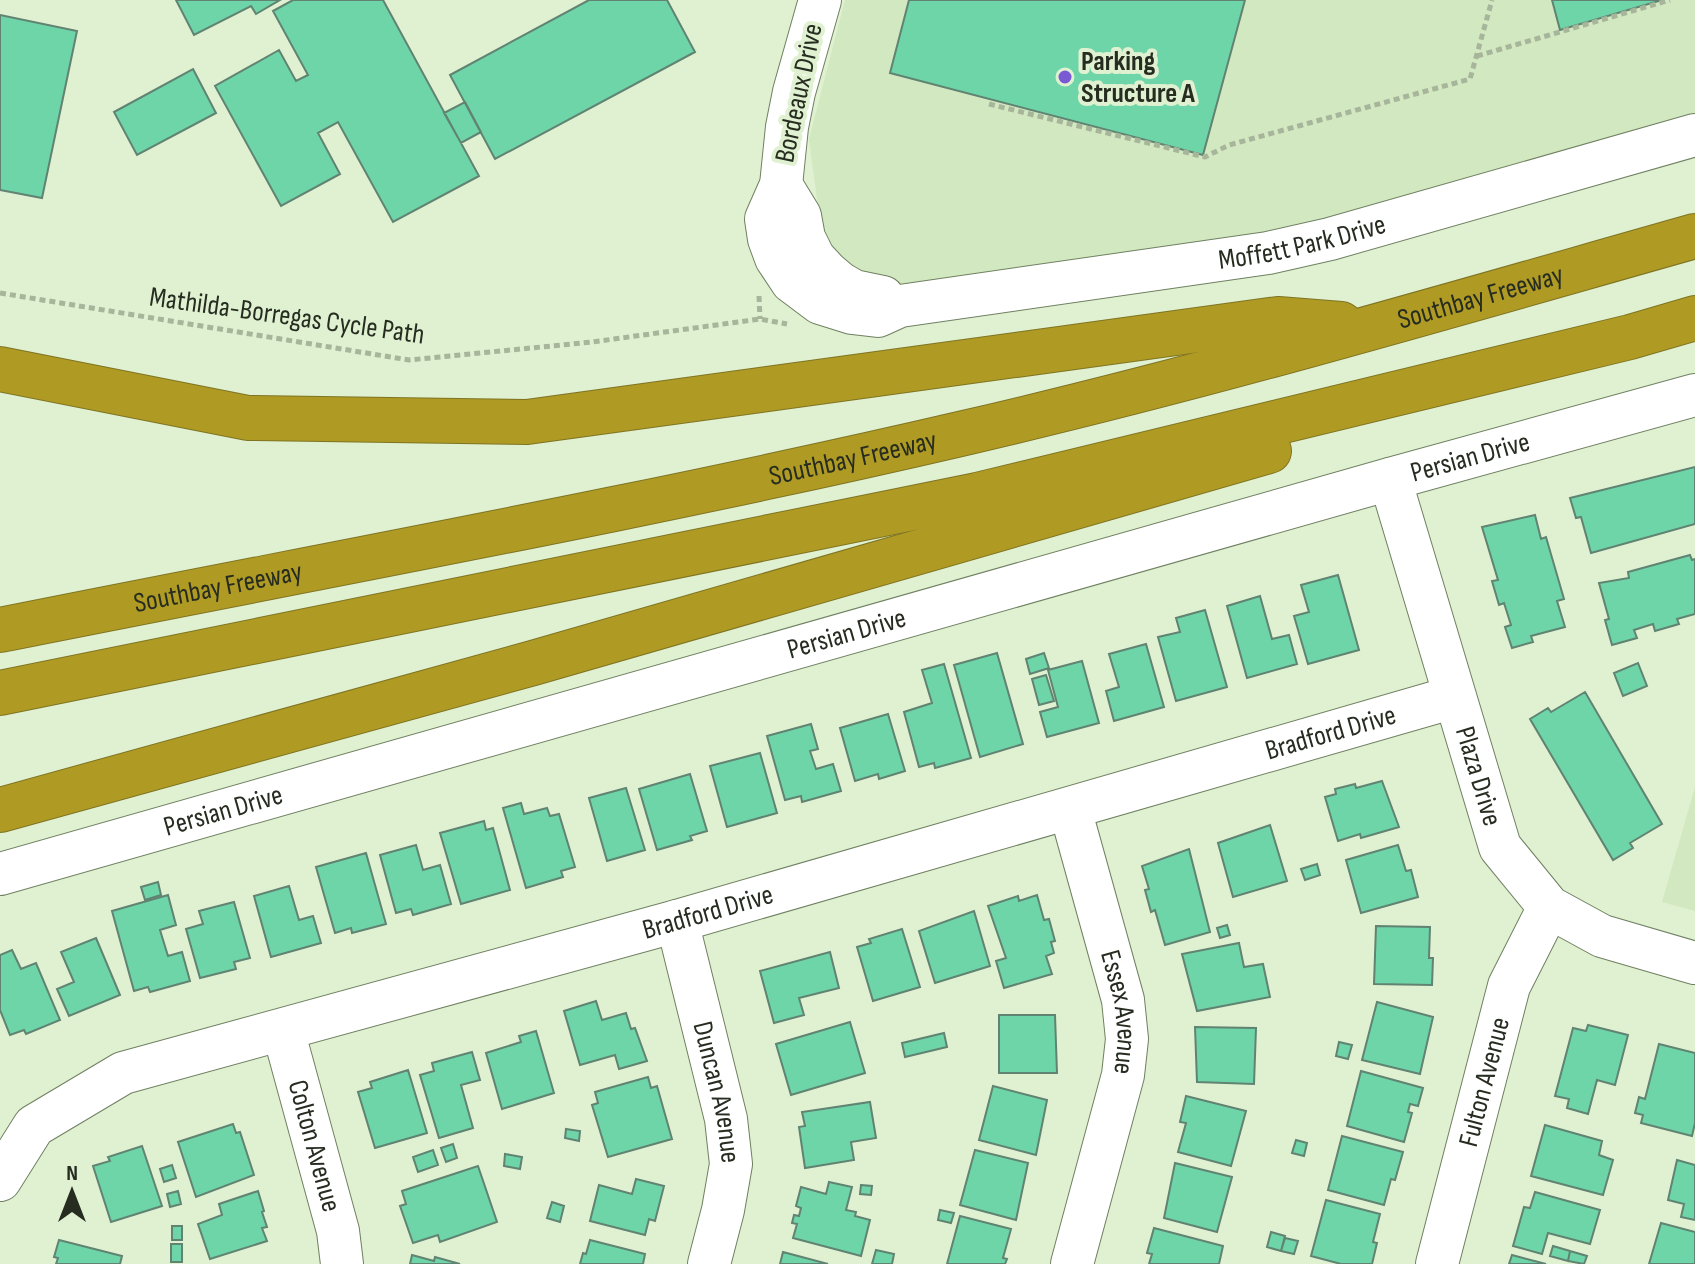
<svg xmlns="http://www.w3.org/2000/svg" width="1695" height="1264" font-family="'Sofia Sans Condensed',sans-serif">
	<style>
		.built { fill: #d2e8c0 }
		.building { fill: #6ed5a8; stroke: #608372; stroke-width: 2 }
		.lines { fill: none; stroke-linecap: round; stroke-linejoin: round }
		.minor-casing { stroke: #708062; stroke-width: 44 }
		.highway-casing { stroke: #7f7423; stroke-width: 46 }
		.path { stroke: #a7b59b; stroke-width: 5; stroke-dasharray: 6 4; stroke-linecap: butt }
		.minor { stroke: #fff; stroke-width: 42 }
		.highway { stroke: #af9a24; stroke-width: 44 }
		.poi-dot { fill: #7a5ad4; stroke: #dff1d0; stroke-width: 3 }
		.labels { text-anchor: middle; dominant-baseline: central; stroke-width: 8; stroke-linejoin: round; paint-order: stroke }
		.poi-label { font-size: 28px; font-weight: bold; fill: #262c20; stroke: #dff1d0; text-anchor: start }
		.street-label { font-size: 28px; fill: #262c20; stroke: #dff1d0 }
	</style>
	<rect width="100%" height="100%" fill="#dff1d0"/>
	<!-- built -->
	<path class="built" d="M845 0H1695V118L1316 226 830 298 809 139Z
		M1695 787V911L1662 902Z"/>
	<!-- building -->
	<path class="building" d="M176 0H280L256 14 251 6 194 35Z
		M293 0H383L479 176 393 222 338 122 318 133 340 174 281 206 215 86 279 50 296 81 308 75 273 11Z
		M589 0H667L695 52 495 159 450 75Z
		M909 0H1245L1203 155 890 73Z
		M1552 0H1662L1560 30Z
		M0 15 77 31 42 198 0 190Z
		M193 69 216 113 137 155 114 112Z
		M465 102 481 132 461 143 444 113Z
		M1695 467V524L1591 553 1581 517 1576 518 1570 498Z
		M1535 515 1541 539 1546 537 1564 599 1557 601 1565 627 1531 636 1533 642 1512 648 1505 627 1511 625 1504 603 1499 605 1492 581 1498 580 1482 527Z
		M1690 555 1692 560 1695 559V614L1677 619 1679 624 1655 631 1653 624 1634 630 1637 638 1612 645 1605 620 1609 619 1599 583 1629 578 1628 572Z
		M1338 575 1359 650 1308 664 1294 616 1309 612 1301 585Z
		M1260 596 1272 639 1289 635 1297 664 1247 678 1227 606Z
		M1205 610 1227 687 1176 701 1158 637 1180 632 1176 618Z
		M1146 644 1164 707 1114 721 1106 691 1119 687 1109 654Z
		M997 653 1023 744 980 757 954 665Z
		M1044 653 1049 668 1030 674 1026 659Z
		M1082 661 1099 723 1047 737 1040 712 1058 707 1048 670Z
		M1638 663 1647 686 1623 696 1614 673Z
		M944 664 971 758 935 768 934 763 919 767 904 712 932 703 922 670Z
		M1046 675 1054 701 1039 705 1032 679Z
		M1585 692 1662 824 1630 843 1633 848 1613 860 1530 719 1548 708 1551 712Z
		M888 714 905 771 879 779 878 774 855 781 840 728Z
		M811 724 818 749 810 751 816 769 833 764 841 791 802 802 801 796 785 800 767 736Z
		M760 753 777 813 727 827 710 766Z
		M690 774 707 831 690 836 692 840 657 850 639 789Z
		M1382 781 1399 827 1361 838 1360 834 1338 841 1325 797 1336 794 1335 789 1355 784 1356 788Z
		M626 788 645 850 607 861 589 798Z
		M521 803 524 814 547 808 550 816 559 814 575 867 561 871 563 877 526 888 503 808Z
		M484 821 486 830 493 828 510 890 461 904 440 833Z
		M1270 825 1287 881 1233 897 1218 843Z
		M416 845 423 870 440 865 451 904 413 915 411 909 396 913 380 855Z
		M1398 845 1406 871 1411 870 1418 897 1361 913 1346 860Z
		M1189 849 1210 932 1165 945 1155 910 1151 912 1145 890 1149 889 1142 866Z
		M366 853 386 924 352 933 351 928 335 933 316 867Z
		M1317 864 1320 875 1305 880 1301 869Z
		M158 882 161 895 145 900 141 887Z
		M289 886 299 920 313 916 321 943 271 957 254 896Z
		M168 895 176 925 160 930 168 956 182 952 190 981 150 992 148 987 134 991 112 911Z
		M1037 895 1044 920 1049 919 1055 941 1051 942 1054 953 1046 956 1052 974 1004 988 996 961 1006 958 988 906 1018 896 1019 901Z
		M234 902 250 958 234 962 236 969 200 978 186 929 203 924 199 911Z
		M974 911 990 966 935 983 919 931Z
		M1227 925 1230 935 1220 938 1217 928Z
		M1376 926 1430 927 1429 958H1433L1432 985 1374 984Z
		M902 929 920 987 873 1001 857 947 871 943 869 939Z
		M96 938 120 995 69 1016 57 989 74 982 61 952Z
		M1239 943 1244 967 1263 964 1270 997 1197 1011 1182 954Z
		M12 950 21 969 36 963 60 1020 26 1034 24 1030 10 1035 0 1010V955Z
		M830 952 839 988 799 998 804 1015 774 1023 760 971Z
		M596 1001 602 1020 626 1013 631 1029 635 1028 647 1061 619 1069 615 1055 580 1065 564 1011Z
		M1377 1002 1433 1017 1420 1074 1362 1060Z
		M999 1015H1055L1057 1073H999Z
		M850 1022 865 1073 791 1095 776 1044Z
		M1588 1025 1628 1035 1615 1085 1597 1080 1588 1114 1567 1108 1569 1099 1555 1096 1573 1028 1586 1031Z
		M1195 1027 1256 1028 1254 1084 1197 1082Z
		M536 1031 554 1093 502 1109 486 1053 521 1042 519 1036Z
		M944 1033 947 1047 905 1057 902 1043Z
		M1339 1042 1352 1045 1348 1059 1336 1056Z
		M1659 1044 1695 1053V1123L1692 1136 1641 1123 1643 1115 1635 1113 1639 1097 1645 1099Z
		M472 1052 480 1080 461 1085 473 1128 439 1138 420 1075 434 1071 432 1063Z
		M408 1070 427 1133 375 1148 358 1092 372 1088 370 1082Z
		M1361 1071 1423 1088 1418 1106 1410 1104 1408 1112 1412 1113 1404 1142 1347 1126Z
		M648 1077 651 1088 657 1086 672 1139 608 1157 592 1105 598 1103 595 1092Z
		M993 1086 1047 1100 1036 1155 979 1140Z
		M1186 1096 1246 1111 1231 1166 1178 1152 1186 1123 1180 1122Z
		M870 1102 876 1138 851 1142 854 1160 805 1168 799 1127 805 1126 802 1112Z
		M233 1124 236 1133 240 1132 254 1175 196 1197 178 1142Z
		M1545 1125 1602 1141 1599 1155 1613 1160 1603 1195 1531 1176Z
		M566 1129 580 1131 579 1141 565 1138Z
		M1342 1136 1403 1152 1395 1180 1391 1179 1384 1205 1328 1190Z
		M1296 1140 1307 1143 1304 1156 1292 1153Z
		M453 1144 457 1158 446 1162 441 1148Z
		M142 1146 162 1206 111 1222 93 1166 110 1161 108 1157Z
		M433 1150 438 1165 418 1172 413 1157Z
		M975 1150 1028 1163 1016 1220 960 1205Z
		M505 1154 522 1157 520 1169 504 1166Z
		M1677 1160 1695 1165V1220L1681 1217 1684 1204 1668 1200Z
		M1175 1163 1232 1177 1217 1232 1164 1218Z
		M172 1165 176 1178 164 1182 160 1169Z
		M478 1166 497 1222 440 1242 438 1235 413 1243 400 1206 406 1204 402 1191Z
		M636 1179 664 1186 655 1221 649 1219 645 1235 590 1221 599 1185 632 1194Z
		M829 1182 852 1187 846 1210 856 1212 855 1216 870 1220 861 1256 793 1238 797 1224 792 1223 794 1215 799 1216 801 1208 796 1206 801 1187 826 1194Z
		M861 1185 872 1186 871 1195 860 1194Z
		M178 1191 181 1204 170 1207 167 1194Z
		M258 1191 264 1211 262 1212 267 1227 262 1228 267 1241 210 1259 198 1224 222 1215 219 1204Z
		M1535 1192 1600 1210 1590 1244 1548 1233 1542 1254 1513 1246 1524 1207 1530 1208Z
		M1326 1200 1380 1214 1373 1242 1377 1243 1372 1264H1341L1311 1256Z
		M552 1202 564 1206 560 1222 547 1218Z
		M940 1210 954 1213 951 1223 938 1220Z
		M960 1216 1011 1229 1003 1258 1007 1259 1005 1264H947Z
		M1661 1223 1695 1232V1264H1649Z
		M172 1226H182V1240H172Z
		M1154 1228 1223 1246 1219 1264H1149L1152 1254 1147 1253Z
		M1271 1232 1285 1236 1281 1251 1267 1247Z
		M1285 1238 1298 1241 1294 1254 1281 1251Z
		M59 1240 122 1256 120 1264H56L58 1258 54 1257Z
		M590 1240 645 1254 643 1264H580L583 1253 586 1254Z
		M171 1244H182V1262H171Z
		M1553 1246 1570 1251 1568 1261 1550 1256Z
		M876 1250 894 1254 892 1264H872Z
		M1570 1251 1587 1256 1584 1264 1568 1261Z
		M783 1252 828 1264H780Z
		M412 1255 434 1261 435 1257 460 1264H410Z
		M1512 1255 1546 1264H1509Z"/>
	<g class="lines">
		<defs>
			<g id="minor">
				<path id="s1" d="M820 0 794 92 787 127 781 185 766 219 769 239 776 258 792 282 820 303 852 313 878 316 900 306 1268 253 1330 239 1695 135"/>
				<path d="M781 185 800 216 804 238 814 258 827 272 840 283 854 291 883 297"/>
				<path id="s2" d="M1390 479 1500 847 1549 907 1602 936 1695 963"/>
				<path id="s3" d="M1070 809 1123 1000 1127 1039 1123 1075 1072 1264"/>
				<path id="s4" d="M0 874 1390 479 1695 395"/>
				<path id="s5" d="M677 921 726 1119 731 1164 723 1210 709 1264"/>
				<path id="s6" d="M283 1030 338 1231 342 1264"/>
				<path id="s7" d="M0 1180 34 1126 123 1073 677 921 1454 697"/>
				<path id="s8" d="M1437 1264 1509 986 1549 907"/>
			</g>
			<g id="highway">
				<path d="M0 369 248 418 527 422 1278 319 1341 324"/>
				<path id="s9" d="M0 630C320 566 642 508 960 434 1207 377 1451 305 1695 236"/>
				<path d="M0 693 977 495 1630 337 1695 318"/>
				<path d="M0 810 533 663 1269 451"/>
			</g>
		</defs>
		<!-- minor casing -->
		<use href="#minor" class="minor-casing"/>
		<!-- highway casing -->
		<use href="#highway" class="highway-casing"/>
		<!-- path -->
		<path class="path" d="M1477 56 1670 0
			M989 104 1205 157 1229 145 1470 79 1492 0
			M0 293 409 360 592 342 760 319 787 324
			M759 296 760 319"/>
		<!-- minor -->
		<use href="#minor" class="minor"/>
		<!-- highway -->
		<use href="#highway" class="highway"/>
	</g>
	<!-- markers -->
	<circle class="poi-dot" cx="1065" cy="77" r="8"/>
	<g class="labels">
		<!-- poi labels -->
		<g class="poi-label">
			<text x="1081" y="61">Parking<tspan x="1081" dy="32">Structure A</tspan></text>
		</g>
		<!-- street labels -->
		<g class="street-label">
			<text transform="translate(799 93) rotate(-78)">Bordeaux Drive</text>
			<text stroke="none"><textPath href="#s1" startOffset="822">Moffett Park Drive</textPath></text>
			<text stroke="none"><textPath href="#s9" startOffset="1518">Southbay Freeway</textPath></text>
			<text transform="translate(287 316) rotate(8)">Mathilda-Borregas Cycle Path</text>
			<text stroke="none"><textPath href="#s4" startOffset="1528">Persian Drive</textPath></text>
			<text stroke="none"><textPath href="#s9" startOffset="870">Southbay Freeway</textPath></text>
			<text stroke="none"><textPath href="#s9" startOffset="222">Southbay Freeway</textPath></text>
			<text stroke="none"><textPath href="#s4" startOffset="880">Persian Drive</textPath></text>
			<text stroke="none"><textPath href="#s7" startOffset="1422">Bradford Drive</textPath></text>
			<text stroke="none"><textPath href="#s2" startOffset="310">Plaza Drive</textPath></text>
			<text stroke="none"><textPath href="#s4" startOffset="232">Persian Drive</textPath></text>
			<text stroke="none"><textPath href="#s7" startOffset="774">Bradford Drive</textPath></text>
			<text stroke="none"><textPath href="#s3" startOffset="210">Essex Avenue</textPath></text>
			<text stroke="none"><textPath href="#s8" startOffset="188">Fulton Avenue</textPath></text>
			<text stroke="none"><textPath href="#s5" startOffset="176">Duncan Avenue</textPath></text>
			<text stroke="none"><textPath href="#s6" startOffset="120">Colton Avenue</textPath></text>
		</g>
	</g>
	<!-- north arrow -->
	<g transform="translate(72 1192)" stroke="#dff1d0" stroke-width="6" paint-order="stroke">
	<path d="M0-6L14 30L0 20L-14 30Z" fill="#262c20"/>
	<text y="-12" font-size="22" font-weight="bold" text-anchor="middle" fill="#262c20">N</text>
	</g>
</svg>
